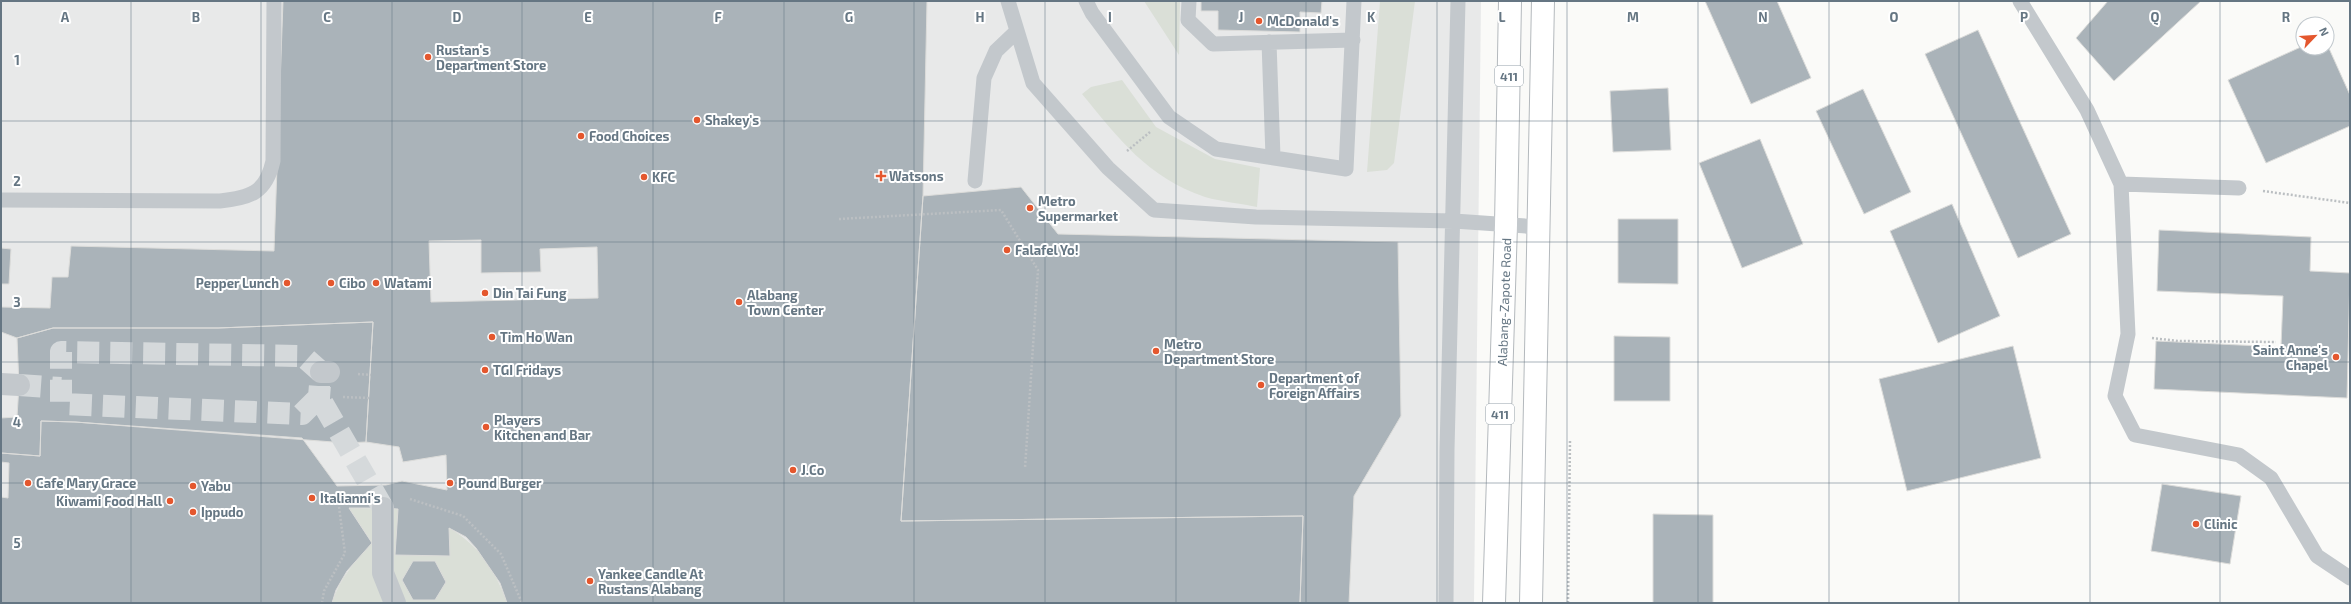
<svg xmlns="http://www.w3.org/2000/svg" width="2351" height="604" font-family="'Exo 2',sans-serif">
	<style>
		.built { fill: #e8e9e9 }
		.green { fill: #dadfd7 }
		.building { fill: #aab3b9; stroke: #dcdcda; fill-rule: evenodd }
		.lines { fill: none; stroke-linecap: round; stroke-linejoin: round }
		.pedestrian-tunnel { stroke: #d5d9db; stroke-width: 22; stroke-dasharray: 22 11; stroke-linecap: butt }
		.trunk-casing { stroke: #b4b9bd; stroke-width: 24 }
		.path { stroke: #bbbfc2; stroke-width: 2.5; stroke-dasharray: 2 2; stroke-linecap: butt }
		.service { stroke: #c3c8cc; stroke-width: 15 }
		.pedestrian { stroke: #c3c8cc; stroke-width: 22 }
		.trunk { stroke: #fff; stroke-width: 22 }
		.grid { fill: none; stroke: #657683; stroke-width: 1; stroke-opacity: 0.55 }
		.poi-dot { fill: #e4572e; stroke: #fff; stroke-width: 1.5 }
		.labels { text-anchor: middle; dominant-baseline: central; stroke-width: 4; stroke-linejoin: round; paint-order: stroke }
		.shield { fill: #fff; stroke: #939fa8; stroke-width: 1 }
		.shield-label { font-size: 12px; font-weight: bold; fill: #657683 }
		.poi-label { font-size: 13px; font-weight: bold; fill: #657683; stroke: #fff; text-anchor: start }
		.street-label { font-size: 13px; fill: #657683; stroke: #fff }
		.grid-label { font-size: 13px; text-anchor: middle; font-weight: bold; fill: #657683; stroke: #fff; stroke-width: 4; stroke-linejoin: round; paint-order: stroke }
	</style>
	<rect width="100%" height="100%" fill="#fafaf8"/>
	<!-- built -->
	<path class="built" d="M1 1H1481L1474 603H1Z"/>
	<!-- green -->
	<path class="green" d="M1144 1H1180L1179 55Z
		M1380 1H1415L1394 163 1387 170 1367 172Z
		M1122 80 1156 127 1215 159 1260 168 1257 207C1240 203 1222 202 1205 197 1147 177 1119 139 1082 94L1091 87Z
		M349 508 398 509 395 555 449 556V528C479 545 496 571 507 603H332C340 578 355 561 372 543Z"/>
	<!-- building -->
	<path class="building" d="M283 1H927L923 196 901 521 1303 516 1300 603H507L500 583 476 548 466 537 449 528 450 556 395 555 398 509 383 508H349L372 543 347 571 336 590 332 603H1V497L8 498 9 463 1 462V453L40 456 41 421 75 422 302 438 337 486 386 485 402 481 447 490 446 455 403 462 399 447 366 442 373 322 218 328H53L17 338 1 332V307L50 308 52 277H68L71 246 274 251ZM481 240V273L541 272 540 249 597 247 598 298 431 302 429 241Z
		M1201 1H1322L1321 13 1300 12V32L1218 30V11H1201Z
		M1705 1H1777L1811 78 1751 104Z
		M2108 1H2201L2114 81 2076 38Z
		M1978 30 2071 234 2018 258 1925 54Z
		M2327 44 2350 95V126L2266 163 2228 80 2303 46V48H2327Z
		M1668 88 1671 150 1613 152 1610 91Z
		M1863 89 1911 192 1864 214 1816 111Z
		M1760 139 1803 244 1742 268 1699 163Z
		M1021 187 1058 234 1398 242 1401 416 1354 496 1349 603H1300L1303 516 901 521 923 196Z
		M1952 204 2000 316 1938 343 1890 231Z
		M1618 219H1678V284L1618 283Z
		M2159 230 2311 237 2310 271 2350 273 2347 398 2154 389 2156 341 2281 347 2283 296 2157 291Z
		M1 248 11 249 9 284H1Z
		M373 322 366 442 346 443 75 422 41 421 40 456 1 453V418L17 417 19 385 17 338 53 328H218Z
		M1614 336 1670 337V401H1614Z
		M2013 346 2041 458 1907 491 1879 379Z
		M2162 484 2241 496 2230 564 2151 551Z
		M1653 514 1713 515V603H1653Z
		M413 561H435L446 582 435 600H413L402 580Z"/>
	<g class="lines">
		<!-- pedestrian-tunnel -->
		<path class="pedestrian-tunnel" d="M19 385 61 388
			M330 397H319L321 372 303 356 61 352V404L302 414 319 397 383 508"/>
		<defs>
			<path id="trunk" d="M1494 603 1506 225 1510 1
				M1531 603 1543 1"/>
		</defs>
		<!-- trunk casing -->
		<use href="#trunk" class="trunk-casing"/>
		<!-- path -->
		<path class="path" d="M1127 151 1150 132
			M2263 191 2350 203
			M839 219 1001 210 1038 270 1025 468
			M2152 338 2178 341 2276 342
			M358 374 371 375
			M343 397 369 398
			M410 499 463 516 501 554 522 603
			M322 603 324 591 345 553 338 499H357
			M1568 603 1570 440"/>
		<!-- service -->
		<path class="service" d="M1008 1 1033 83 1108 168 1154 210 1256 217 1454 221 1539 227
			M1086 1 1092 13 1169 117 1216 149 1346 169 1354 1
			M1189 1 1188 20 1213 44 1353 40
			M2020 1 2087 110 2121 184 2128 334 2115 396 2135 435 2239 455 2271 478 2317 556 2350 578
			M1269 42 1273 157
			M975 181 984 78 996 51 1017 31
			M2121 184 2239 188
			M1 200 220 201C250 198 266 193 273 161L274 1
			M1446 603 1447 450 1458 1"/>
		<!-- pedestrian -->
		<path class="pedestrian" d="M321 372H329
			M1 384 19 385
			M383 508V573L395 603"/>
		<!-- trunk -->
		<use href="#trunk" class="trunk"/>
	</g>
	<!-- grid -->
	<path class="grid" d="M131 1V603M261 1V603M392 1V603M522 1V603M653 1V603M784 1V603M914 1V603M1045 1V603M1176 1V603M1306 1V603M1437 1V603M1567 1V603M1698 1V603M1829 1V603M1959 1V603M2090 1V603M2220 1V603M1 121H2350M1 242H2350M1 362H2350M1 483H2350"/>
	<!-- markers -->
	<g class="poi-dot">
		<circle cx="1259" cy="21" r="4"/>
		<circle cx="428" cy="57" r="4"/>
		<circle cx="697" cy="120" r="4"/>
		<circle cx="581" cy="136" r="4"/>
		<path d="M879 170h4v4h4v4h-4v4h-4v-4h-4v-4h4z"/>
		<circle cx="644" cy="177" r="4"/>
		<circle cx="1030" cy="208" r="4"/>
		<circle cx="1007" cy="250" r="4"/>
		<circle cx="287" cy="283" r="4"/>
		<circle cx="331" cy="283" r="4"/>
		<circle cx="376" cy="283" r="4"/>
		<circle cx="485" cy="293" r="4"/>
		<circle cx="739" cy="302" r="4"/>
		<circle cx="492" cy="337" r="4"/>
		<circle cx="1156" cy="351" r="4"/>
		<circle cx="2336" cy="357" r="4"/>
		<circle cx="485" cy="370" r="4"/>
		<circle cx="1261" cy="385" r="4"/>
		<circle cx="486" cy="427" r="4"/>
		<circle cx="793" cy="470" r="4"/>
		<circle cx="28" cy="483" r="4"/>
		<circle cx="450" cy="483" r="4"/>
		<circle cx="193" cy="486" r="4"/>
		<circle cx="312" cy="498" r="4"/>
		<circle cx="170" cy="501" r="4"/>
		<circle cx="193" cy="512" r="4"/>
		<circle cx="2196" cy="524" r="4"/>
		<circle cx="590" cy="581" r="4"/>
	</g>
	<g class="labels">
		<!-- shield labels -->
		<g class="shield">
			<rect x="1495" y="66" width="28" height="20" rx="3"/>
			<rect x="1486" y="404" width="28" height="20" rx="3"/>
		</g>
		<g class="shield-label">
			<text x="1509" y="76">411</text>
			<text x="1500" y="414">411</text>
		</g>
		<!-- poi labels -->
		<g class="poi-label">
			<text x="1267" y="21">McDonald's</text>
			<text x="436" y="50">Rustan's<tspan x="436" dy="15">Department Store</tspan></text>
			<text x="705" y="120">Shakey's</text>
			<text x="589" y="136">Food Choices</text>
			<text x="889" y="176">Watsons</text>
			<text x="652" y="177">KFC</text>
			<text x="1038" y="201">Metro<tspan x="1038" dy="15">Supermarket</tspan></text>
			<text x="1015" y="250">Falafel Yo!</text>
			<text x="279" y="283" text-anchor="end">Pepper Lunch</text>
			<text x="339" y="283">Cibo</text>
			<text x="384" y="283">Watami</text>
			<text x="493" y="293">Din Tai Fung</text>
			<text x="747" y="295">Alabang<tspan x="747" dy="15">Town Center</tspan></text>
			<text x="500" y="337">Tim Ho Wan</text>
			<text x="1164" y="344">Metro<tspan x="1164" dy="15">Department Store</tspan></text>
			<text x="2328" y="350" text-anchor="end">Saint Anne's<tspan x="2328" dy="15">Chapel</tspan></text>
			<text x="493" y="370">TGI Fridays</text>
			<text x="1269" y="378">Department of<tspan x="1269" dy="15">Foreign Affairs</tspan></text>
			<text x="494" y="420">Players<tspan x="494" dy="15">Kitchen and Bar</tspan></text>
			<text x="801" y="470">J.Co</text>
			<text x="36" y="483">Cafe Mary Grace</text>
			<text x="458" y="483">Pound Burger</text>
			<text x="201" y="486">Yabu</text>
			<text x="320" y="498">Italianni's</text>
			<text x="162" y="501" text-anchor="end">Kiwami Food Hall</text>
			<text x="201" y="512">Ippudo</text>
			<text x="2204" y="524">Clinic</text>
			<text x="598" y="574">Yankee Candle At<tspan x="598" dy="15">Rustans Alabang</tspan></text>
		</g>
		<!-- street labels -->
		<g class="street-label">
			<text transform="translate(1504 302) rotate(-88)">Alabang-Zapote Road</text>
		</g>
	</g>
	<g class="grid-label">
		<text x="65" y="22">A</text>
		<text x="196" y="22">B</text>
		<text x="327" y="22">C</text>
		<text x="457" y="22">D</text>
		<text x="588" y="22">E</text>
		<text x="718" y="22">F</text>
		<text x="849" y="22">G</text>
		<text x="980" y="22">H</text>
		<text x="1110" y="22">I</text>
		<text x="1241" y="22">J</text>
		<text x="1371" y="22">K</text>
		<text x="1502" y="22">L</text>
		<text x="1633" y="22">M</text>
		<text x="1763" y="22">N</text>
		<text x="1894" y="22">O</text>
		<text x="2024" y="22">P</text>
		<text x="2155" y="22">Q</text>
		<text x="2286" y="22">R</text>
		<text x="17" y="65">1</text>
		<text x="17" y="186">2</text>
		<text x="17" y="307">3</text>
		<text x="17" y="427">4</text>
		<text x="17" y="548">5</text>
	</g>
	<!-- border -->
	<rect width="2351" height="604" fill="none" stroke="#657683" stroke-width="4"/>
	<!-- north arrow -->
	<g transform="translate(2315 36) rotate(65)"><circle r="19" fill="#ffffff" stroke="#c1c8cd"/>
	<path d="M0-3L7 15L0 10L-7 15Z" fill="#e4572e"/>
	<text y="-6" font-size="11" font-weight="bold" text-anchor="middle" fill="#657683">N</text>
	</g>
</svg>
